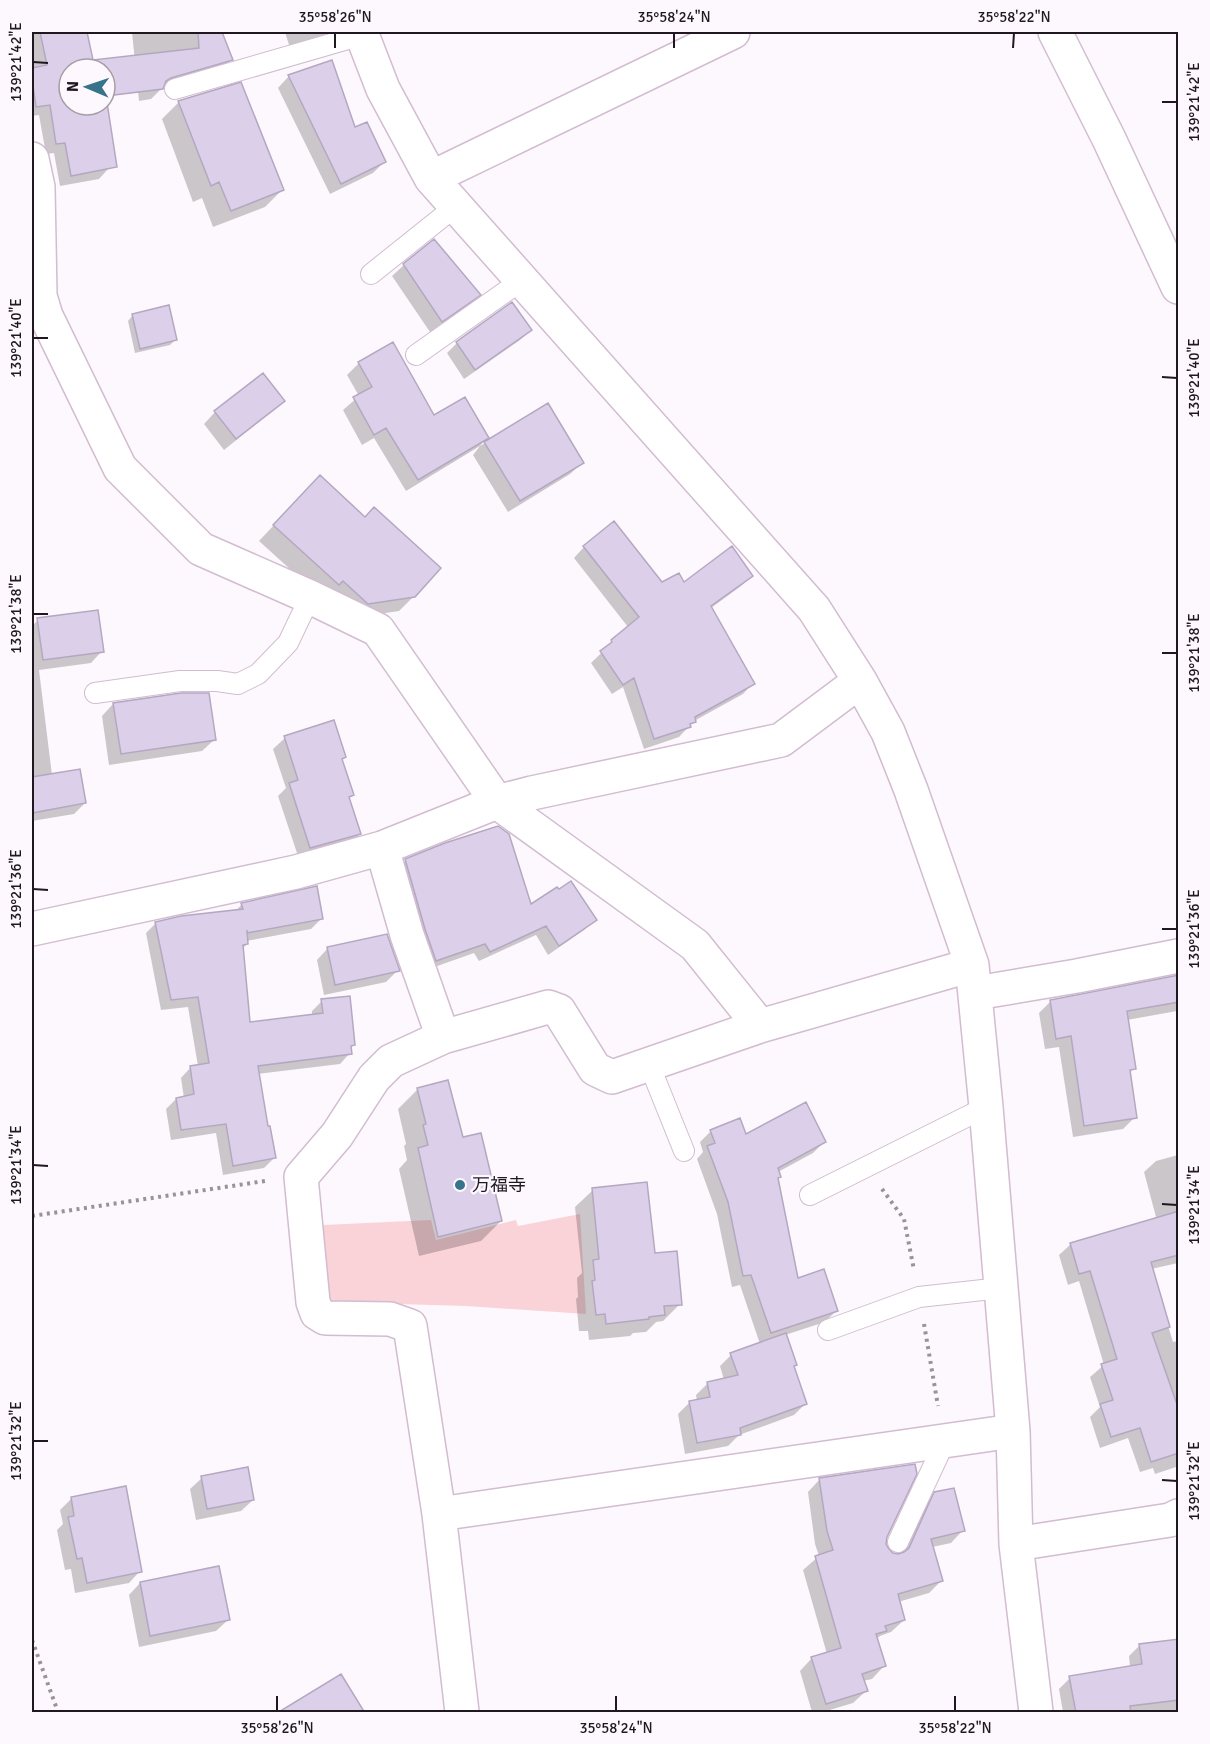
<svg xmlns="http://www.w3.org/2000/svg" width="1210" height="1744" font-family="Signika,'Noto Sans JP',sans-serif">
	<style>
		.green { fill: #fad3d9 }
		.shadow { fill: #0003 }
		.building { fill: #dccfea; stroke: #b4a8c1; stroke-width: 1.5; fill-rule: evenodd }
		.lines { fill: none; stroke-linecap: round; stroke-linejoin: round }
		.service-casing { stroke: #d2bcd1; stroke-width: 22 }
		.minor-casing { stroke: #d2bcd1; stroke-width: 36 }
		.tertiary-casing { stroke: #d2bcd1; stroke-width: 36 }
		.path { stroke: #999399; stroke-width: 4; stroke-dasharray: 3 4.5; stroke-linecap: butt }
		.service { stroke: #fff; stroke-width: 20 }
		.minor { stroke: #fff; stroke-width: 33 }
		.tertiary { stroke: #fff; stroke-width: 33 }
		.ticks { fill: none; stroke: #201820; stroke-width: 2 }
		.poi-dot { fill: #37748b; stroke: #fdf8fd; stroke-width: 2 }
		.labels { text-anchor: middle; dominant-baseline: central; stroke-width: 4.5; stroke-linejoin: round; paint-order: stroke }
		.poi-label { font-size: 18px; fill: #201820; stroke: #fdf8fd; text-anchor: start }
		.neatline { fill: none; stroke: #201820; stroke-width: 2 }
		.ticks-label { font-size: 15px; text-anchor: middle; fill: #201820 }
	</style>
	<rect width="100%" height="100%" fill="#fdf8fd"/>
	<!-- green -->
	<path class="green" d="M580 1214 586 1314 466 1306 329 1302 323 1225 431 1220 436 1240 516 1220 518 1226Z"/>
	<!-- shadow -->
	<path class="shadow" d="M32 32H86L93 69H69V105H99L109 168 99 179 60 186 54 153 46 154 39 115 32 116Z
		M132 32H220L231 60 220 70 163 87 151 99 139 101Z
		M285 32H327L320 39 290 48Z
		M289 76 354 129 384 162 373 173 330 194 278 88Z
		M179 102 282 190 265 207 213 227 202 198 193 202 162 119Z
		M404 265 479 295 467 306 430 332 392 276Z
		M133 315 176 339 170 345 135 353 128 321Z
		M530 330 520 340 464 379 447 353 457 343Z
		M393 344 434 417 487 437 480 446 548 405 582 463 570 474 508 512 473 455 480 446 406 491 374 438 362 445 343 410 359 396 347 375 359 363Z
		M283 401 271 412 224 450 204 424 215 412Z
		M305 492 414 596 399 611 352 618 323 599 259 541Z
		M584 547 661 584H683L751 576 741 586 711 608 753 683 743 694 694 721 679 737 644 749 623 687 612 694 591 663 628 627 574 558Z
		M38 620 102 651 91 663 39 670 52 775 85 803 74 814 32 821V626Z
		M113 704 214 740 202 751 109 765 102 716Z
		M285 738 345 757 341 761 352 794 348 799 360 834 348 845 299 859 278 796 286 788 273 749Z
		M406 860 530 907 595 920 584 930 548 955 536 935 479 961 474 953 426 970 395 871Z
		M242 904 321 919 311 929 246 941 247 944 242 949 249 1024 312 1016V1011L322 1001 354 1044 350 1048V1053L340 1064 257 1074 274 1158 264 1168 223 1175 216 1133 171 1140 166 1109 176 1099 184 1098 181 1078 191 1067 198 1066 188 1007 161 1010 146 933 156 923 235 912Z
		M328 948 398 970 386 982 324 995 317 960Z
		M1178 976V1009L1177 1011 1127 1020 1134 1068 1129 1074 1135 1117 1123 1129 1073 1137 1059 1047 1045 1049 1039 1013 1051 1001Z
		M418 1089 462 1139 501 1221 481 1241 419 1256 399 1169 407 1160 404 1146 406 1144 398 1109Z
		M711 1131 745 1136 824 1142 813 1153 778 1172 777 1179 797 1280 836 1311 825 1322 785 1335 795 1365 793 1367 806 1403 794 1415 739 1435 728 1446 685 1454 678 1414 690 1402 697 1401 696 1395 708 1383 724 1380 720 1366 731 1355 760 1344 740 1285 732 1287 717 1214 697 1159 703 1152 700 1142Z
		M1178 1155V1263L1151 1269 1173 1342 1178 1341V1475L1176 1467 1155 1474 1153 1468 1140 1472 1128 1438 1100 1448 1090 1417 1100 1407 1090 1377 1104 1365 1079 1281 1068 1285 1059 1255 1071 1244 1151 1221 1156 1217 1144 1172 1156 1161Z
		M593 1190 654 1255 680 1304 663 1321 656 1322 646 1332 633 1333 630 1336 589 1340 588 1331H579L576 1299 578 1297 577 1278 582 1273 575 1207Z
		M202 1478 253 1500 241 1511 196 1520 190 1489Z
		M820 1479 886 1536 885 1544 893 1554 899 1556 922 1507 935 1494 963 1530 951 1543 932 1547 942 1580 929 1593 898 1602 904 1620 891 1632 880 1636 876 1639 884 1666 872 1679 863 1681 866 1691 853 1703 823 1712H812L800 1671 812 1658 827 1654 803 1570 819 1556 815 1544 808 1492Z
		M72 1498 140 1571 129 1583 75 1593 71 1569 65 1570 57 1530 63 1524 60 1510Z
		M140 1583 228 1620 216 1631 139 1647 129 1595Z
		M1178 1640V1712H1063L1059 1689 1070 1678 1130 1667 1129 1656 1140 1645Z"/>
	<!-- building -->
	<path class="building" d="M40 32H87L93 60 199 48 198 32H222L233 60 171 78 166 81 163 89 106 96 117 167 71 176 65 143 56 144 50 105 36 107 32 79V68L47 65ZM69 69H105V105H69Z
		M332 60 355 127 367 122 386 162 341 184 288 75Z
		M241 82 284 190 231 211 219 182 211 186 178 101Z
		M434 239 481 295 442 322 403 264Z
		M512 302 532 330 475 370 456 342Z
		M169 305 177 340 140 349 132 314Z
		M393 342 434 415 465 397 489 438 418 480 386 428 374 435 353 397 372 387 358 362Z
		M263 373 285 401 236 439 214 411Z
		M548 403 584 463 520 501 484 442Z
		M320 475 365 517 374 507 441 568 415 597 368 604 343 581 339 585 273 525Z
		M614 521 662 582 679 573 684 582 732 546 753 576 711 606 755 684 695 717 696 722 690 724 691 727 654 739 634 678 623 685 600 651 612 642 611 640 639 617 583 546Z
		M98 610 104 652 43 660 37 618Z
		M181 693H209L216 740 121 754 113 703Z
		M334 720 346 757 342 759 354 795 349 797 361 834 310 848 289 783 298 780 284 736Z
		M80 769 86 803 32 813V777Z
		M498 826 509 834 531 904 557 887 559 889 571 881 597 920 559 946 546 926 490 952 485 944 436 961 425 929 405 859 445 843Z
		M317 886 323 919 247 933V930L248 944 243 945 250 1022 323 1013 321 999 350 996 355 1045 351 1046 352 1054 258 1066 268 1126H270L276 1158 233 1166 226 1124 181 1130 176 1098 194 1094 190 1066 209 1063 198 997 171 1000 155 922 181 916 243 909 241 903Z
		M387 934 400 971 335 985 327 947Z
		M1179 975V1002L1127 1011 1136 1069 1130 1070 1137 1118 1084 1126 1071 1036 1056 1039 1050 1000Z
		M448 1080 463 1137 481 1133 502 1221 438 1237 418 1148 428 1145 423 1125 426 1124 417 1088Z
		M806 1102 826 1142 778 1168 781 1177 778 1178 798 1278 824 1269 838 1311 771 1333 751 1275 743 1276 728 1202 707 1146 715 1143 710 1130 740 1118 746 1134Z
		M647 1182 655 1253 677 1251 682 1305 664 1306 665 1315 649 1317V1319L606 1324 605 1314 596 1315 592 1281 595 1280 593 1260 599 1259 592 1188Z
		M1179 1211V1255L1151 1262 1170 1327 1152 1333 1179 1410V1453L1151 1462 1140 1428 1111 1437 1100 1404 1113 1400 1101 1364 1117 1359 1090 1271 1079 1274 1070 1243Z
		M786 1333 797 1365 794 1366 807 1404 740 1428 741 1435 697 1443 689 1401 710 1397 707 1382 738 1375 730 1353Z
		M915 1464 917 1474 887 1537 886 1544 889 1549 893 1553 898 1554 904 1552 909 1548 934 1492 954 1488 965 1531 931 1539 943 1581 898 1594 905 1620 885 1626 887 1631 876 1634 886 1666 862 1674 868 1691 826 1704 811 1657 841 1648 815 1556 833 1550 827 1531 819 1478Z
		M248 1467 254 1500 207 1509 201 1476Z
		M126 1486 142 1572 87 1583 82 1558 77 1559 68 1517 74 1516 71 1497Z
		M219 1566 230 1620 150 1636 140 1582Z
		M1179 1639V1700L1130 1706 1131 1713H1076L1069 1676 1142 1664 1139 1644Z
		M341 1674 365 1713H277Z"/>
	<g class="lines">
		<defs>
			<path id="service" d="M175 89 362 35
				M371 274 456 206
				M416 355 522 280
				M95 693 180 681H217L238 684 258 674 288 643 310 597
				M649 1064 684 1151
				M810 1195 986 1107
				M828 1330 919 1297 1001 1288
				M898 1542 945 1441"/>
			<path id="minor" d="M361 32 383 89 431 178 814 609 860 681 888 732 911 790 972 965 986 1107 1013 1431 1016 1544 1036 1712
				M32 159 38 187 40 296 46 316 120 468 201 549 310 597 378 630 497 802 695 945 760 1026
				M431 178 733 32
				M382 848 407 935 443 1037
				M32 929 296 872 382 848 497 802 532 793 781 740 860 681
				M972 965 760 1026 612 1077 595 1069 559 1011 548 1007 443 1037 391 1061 374 1078 337 1135 301 1177 313 1302 317 1313 325 1318 390 1319 410 1326 439 1514 1013 1431
				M976 993 1077 976 1178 956
				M439 1514 462 1712
				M1016 1544 1170 1520 1178 1516"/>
			<path id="tertiary" d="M1055 32 1109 139 1178 287"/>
		</defs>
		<!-- service casing -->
		<use href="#service" class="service-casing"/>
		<!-- minor casing -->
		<use href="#minor" class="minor-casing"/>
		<!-- tertiary casing -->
		<use href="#tertiary" class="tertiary-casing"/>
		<!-- path -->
		<path class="path" d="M882 1189 904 1219 914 1270
			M32 1216 265 1181
			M924 1324 938 1406
			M32 1640 58 1712"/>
		<!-- service -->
		<use href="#service" class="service"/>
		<!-- minor -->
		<use href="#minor" class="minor"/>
		<!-- tertiary -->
		<use href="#tertiary" class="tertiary"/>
	</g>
	<!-- ticks -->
	<path class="ticks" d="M335 48V33M674 48V33M1013 48 1014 33M33 62 48 63M1162 102H1177M33 338H48M1162 377 1177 378M33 614H48M1162 653H1177M33 889 48 890M1162 929H1177M33 1165 48 1166M1162 1204 1177 1205M33 1441H48M1162 1480 1177 1481M277 1711V1696M616 1711V1696M955 1711V1696"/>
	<!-- markers -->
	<circle class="poi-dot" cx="460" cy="1185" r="6"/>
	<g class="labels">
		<!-- poi labels -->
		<g class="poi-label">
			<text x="472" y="1185">万福寺</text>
		</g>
	</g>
	<!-- border -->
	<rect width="1210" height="1744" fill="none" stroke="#fdf8fd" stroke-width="66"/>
	<!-- north arrow -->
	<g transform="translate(87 87) rotate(272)"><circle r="28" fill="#fdf8fd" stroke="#a59ea5" stroke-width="1.5"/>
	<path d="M0-4.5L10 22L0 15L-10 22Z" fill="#37748b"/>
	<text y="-9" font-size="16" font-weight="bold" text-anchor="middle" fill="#201820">N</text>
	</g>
	<rect x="33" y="33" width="1144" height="1678" class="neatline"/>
	<g class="ticks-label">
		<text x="335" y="22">35°58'26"N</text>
		<text x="674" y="22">35°58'24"N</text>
		<text x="1014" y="22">35°58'22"N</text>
		<text transform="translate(16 62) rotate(-90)" y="5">139°21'42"E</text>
		<text transform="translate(1194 102) rotate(-90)" y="5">139°21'42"E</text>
		<text transform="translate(16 338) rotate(-90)" y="5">139°21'40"E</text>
		<text transform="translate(1194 378) rotate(-90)" y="5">139°21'40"E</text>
		<text transform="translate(16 614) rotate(-90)" y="5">139°21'38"E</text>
		<text transform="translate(1194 653) rotate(-90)" y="5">139°21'38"E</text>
		<text transform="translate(16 889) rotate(-90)" y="5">139°21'36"E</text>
		<text transform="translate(1194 929) rotate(-90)" y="5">139°21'36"E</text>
		<text transform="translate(16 1165) rotate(-90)" y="5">139°21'34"E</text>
		<text transform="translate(1194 1205) rotate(-90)" y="5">139°21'34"E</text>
		<text transform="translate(16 1441) rotate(-90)" y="5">139°21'32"E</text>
		<text transform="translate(1194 1481) rotate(-90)" y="5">139°21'32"E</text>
		<text x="277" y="1733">35°58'26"N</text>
		<text x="616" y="1733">35°58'24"N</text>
		<text x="955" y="1733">35°58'22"N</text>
	</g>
</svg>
